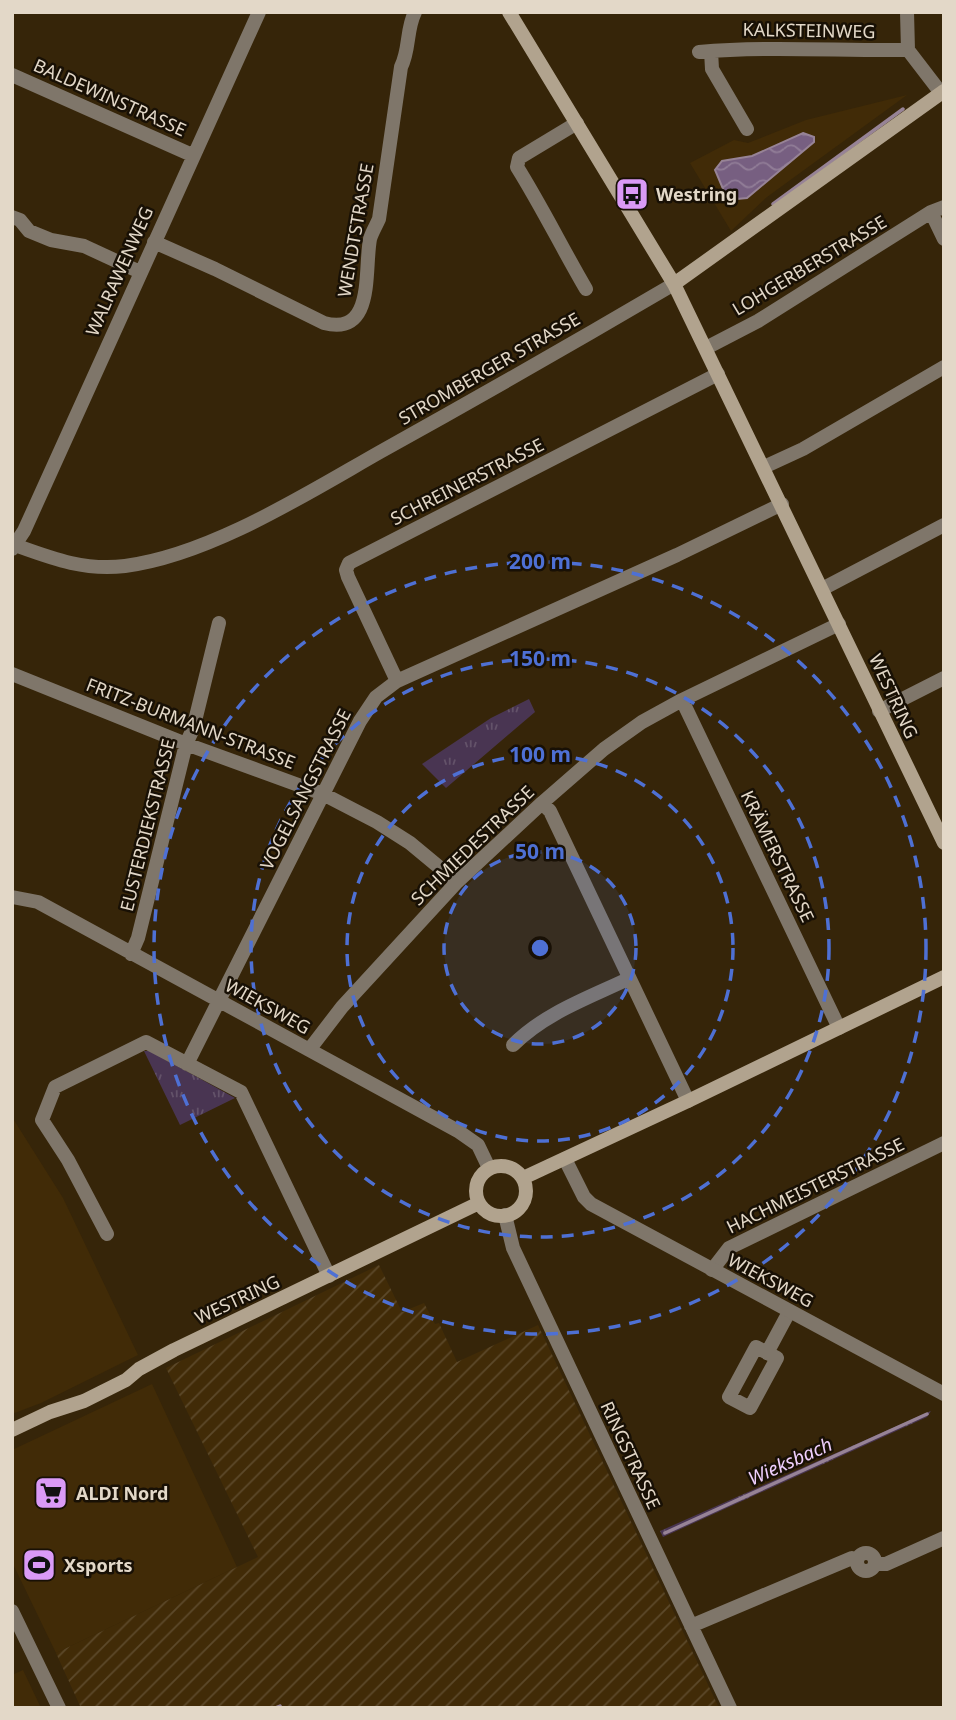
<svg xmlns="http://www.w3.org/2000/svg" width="956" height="1720" font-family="'Noto Sans',sans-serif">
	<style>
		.built { fill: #412b07 }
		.industrial { fill: url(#industrial-furrows) }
		.grass { fill: url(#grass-tufts) }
		.water { fill: url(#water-waves); stroke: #978396; stroke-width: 2 }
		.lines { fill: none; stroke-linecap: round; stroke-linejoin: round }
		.stream { stroke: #978396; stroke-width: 3.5 }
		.minor { stroke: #7f766a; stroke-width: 14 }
		.tertiary { stroke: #7f766a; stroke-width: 14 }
		.secondary { stroke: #b1a38e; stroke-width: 14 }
		.ring { fill: none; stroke: #4e70d4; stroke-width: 3.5; stroke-dasharray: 12 9 }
		.labels { text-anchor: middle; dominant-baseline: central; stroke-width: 5; stroke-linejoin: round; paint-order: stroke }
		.street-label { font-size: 18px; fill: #e3d8c8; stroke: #181005 }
		.poi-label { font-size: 18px; font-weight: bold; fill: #e3d8c8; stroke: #181005; text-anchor: start }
		.water-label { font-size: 19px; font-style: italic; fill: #efcffd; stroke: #181005 }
		.centre { fill: #4e70d4; stroke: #181005; stroke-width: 3.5 }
		.ring-label { font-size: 21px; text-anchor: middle; font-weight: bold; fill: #4e70d4; stroke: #181005; stroke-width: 5; stroke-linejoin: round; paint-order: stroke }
	</style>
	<defs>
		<pattern id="industrial-furrows" width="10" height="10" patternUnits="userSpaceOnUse" patternTransform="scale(1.75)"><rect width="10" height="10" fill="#412b07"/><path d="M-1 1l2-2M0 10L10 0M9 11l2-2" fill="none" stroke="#5c492a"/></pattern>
		<pattern id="grass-tufts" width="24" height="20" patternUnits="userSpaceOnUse" patternTransform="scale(1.75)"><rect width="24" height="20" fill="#493552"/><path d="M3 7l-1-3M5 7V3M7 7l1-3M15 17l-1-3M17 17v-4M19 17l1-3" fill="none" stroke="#635269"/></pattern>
		<pattern id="water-waves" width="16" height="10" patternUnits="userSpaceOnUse" patternTransform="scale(1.75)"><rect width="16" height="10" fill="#775f81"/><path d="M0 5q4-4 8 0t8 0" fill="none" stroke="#917d97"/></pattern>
	</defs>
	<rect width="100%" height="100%" fill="#362509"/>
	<!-- built -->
	<path class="built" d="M907 95 767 197 731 231 690 163 734 140 748 143 806 120Z
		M12 1117 63 1198 138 1355 41 1403 12 1414Z
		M152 1384 237 1567 56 1653 12 1562V1450Z
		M23 1670 41 1708H12V1675Z"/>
	<!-- industrial -->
	<path class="industrial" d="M379 1265 402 1312 424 1303 435 1324 439 1323 457 1362 538 1325 719 1708H81L56 1653 258 1557 166 1368Z"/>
	<!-- grass -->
	<path class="grass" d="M529 699 535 712 446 788 422 764 491 718Z
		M144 1051H150L235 1098 180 1125Z
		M931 1411 927 1417 663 1537 660 1531Z"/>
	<!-- water -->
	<path class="water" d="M803 133 814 137V142L747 198 737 199 726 196 715 170 722 161 752 156Z"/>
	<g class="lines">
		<!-- stream -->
		<path class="stream" d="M773 204 903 109
			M665 1533 927 1414
			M275 1708 280 1706"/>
		<!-- minor -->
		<path class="minor" d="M907 12 908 50 941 93
			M711 51 712 69 747 129
			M699 52C769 46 838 51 908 50
			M12 75 192 155
			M577 123 519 158 517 167C542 207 562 248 586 289
			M931 212 944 239
			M12 217 20 220 29 231 51 240 84 246 140 272
			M154 242 215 269 324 323C375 336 364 272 370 239 372 232 376 226 379 219L401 67C410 49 406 30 415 12
			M706 348 758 321 931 212 944 207
			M764 467 803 449 944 367
			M12 549 24 531 259 12
			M822 589 944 525
			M12 674 186 744 323 794 377 822 410 843 457 882
			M397 681 348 577 346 570 349 563 718 374
			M682 700 839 1028
			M879 711 944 678
			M542 803 550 811 688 1101
			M12 897 38 902 458 1131 478 1145 489 1168
			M131 954 138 938 186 744 193 729 219 623
			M513 1045C545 1013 588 998 628 979
			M309 1050 342 1007 457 882 542 803 604 749 642 722 682 700 839 624
			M187 1064 360 721 376 697 397 681 677 555 782 504
			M505 1215 513 1248 730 1708
			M107 1234 68 1160 42 1120 55 1087 146 1042 241 1092 329 1276
			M712 1270 729 1248 944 1143
			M756 1347 777 1358 750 1408 729 1397Z
			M767 1353 789 1312
			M857 1562a9 9 0 1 1 18 0a9 9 0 1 1-18 0Z
			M875 1564H886L944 1538
			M691 1626 852 1558 857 1560"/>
		<!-- tertiary -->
		<path class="tertiary" d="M12 544C51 558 83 571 125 566 210 555 306 494 380 452 479 397 577 341 674 284
			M565 1159 584 1197 591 1204 944 1394
			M12 1611 59 1708"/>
		<!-- secondary -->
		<path class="secondary" d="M509 12 674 284 944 843
			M674 284 944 91
			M476 1191a25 25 0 1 1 50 0a25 25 0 1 1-50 0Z
			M523 1178 688 1101 944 977
			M12 1430 50 1412 84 1401 126 1380 139 1369 174 1350 479 1203"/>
	</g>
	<!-- distance rings -->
	<circle cx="540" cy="948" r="96" fill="#4e70d4" fill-opacity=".12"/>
	<g class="ring">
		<circle cx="540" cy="948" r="96"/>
		<circle cx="540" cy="948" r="193"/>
		<circle cx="540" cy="948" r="289"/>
		<circle cx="540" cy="948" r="386"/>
	</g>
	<!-- icons -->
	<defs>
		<symbol id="bus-square" viewBox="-11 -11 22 22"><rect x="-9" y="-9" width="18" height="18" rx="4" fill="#da9af6" stroke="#181005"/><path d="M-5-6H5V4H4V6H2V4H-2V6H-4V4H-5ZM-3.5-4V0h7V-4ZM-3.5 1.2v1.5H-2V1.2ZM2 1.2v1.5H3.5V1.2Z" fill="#111"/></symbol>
		<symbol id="supermarket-square" viewBox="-11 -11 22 22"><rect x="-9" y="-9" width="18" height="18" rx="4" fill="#da9af6" stroke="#181005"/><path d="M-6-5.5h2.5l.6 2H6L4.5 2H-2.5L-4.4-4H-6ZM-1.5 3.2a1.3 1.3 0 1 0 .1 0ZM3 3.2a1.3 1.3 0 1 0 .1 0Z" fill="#111"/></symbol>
		<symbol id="stadium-square" viewBox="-11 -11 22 22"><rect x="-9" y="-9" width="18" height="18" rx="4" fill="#da9af6" stroke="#181005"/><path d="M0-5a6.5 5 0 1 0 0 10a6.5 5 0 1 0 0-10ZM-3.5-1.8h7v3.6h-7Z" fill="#111"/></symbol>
	</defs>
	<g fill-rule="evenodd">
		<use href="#bus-square" x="613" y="175" width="38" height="38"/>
		<use href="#supermarket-square" x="32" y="1474" width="38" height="38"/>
		<use href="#stadium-square" x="20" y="1546" width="38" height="38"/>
	</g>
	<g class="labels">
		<!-- street labels -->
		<g class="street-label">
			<text transform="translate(809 30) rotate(1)">KALKSTEINWEG</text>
			<text transform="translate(110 97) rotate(24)">BALDEWINSTRASSE</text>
			<text transform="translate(355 230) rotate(-80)">WENDTSTRASSE</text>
			<text transform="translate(809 265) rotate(-31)">LOHGERBERSTRASSE</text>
			<text transform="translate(119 271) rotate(-66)">WALRAWENWEG</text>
			<text transform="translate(489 368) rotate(-30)">STROMBERGER STRASSE</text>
			<text transform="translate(467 481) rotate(-27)">SCHREINERSTRASSE</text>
			<text transform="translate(894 696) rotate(65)">WESTRING</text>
			<text transform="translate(191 723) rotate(21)">FRITZ-BURMANN-STRASSE</text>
			<text transform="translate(305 789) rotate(-63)">VOGELSANGSTRASSE</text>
			<text transform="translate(147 825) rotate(-76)">EUSTERDIEKSTRASSE</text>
			<text transform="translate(472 845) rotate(-44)">SCHMIEDESTRASSE</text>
			<text transform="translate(778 856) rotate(64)">KRÄMERSTRASSE</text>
			<text transform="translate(268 1006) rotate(29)">WIEKSWEG</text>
			<text transform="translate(815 1185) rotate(-26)">HACHMEISTERSTRASSE</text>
			<text transform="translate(771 1280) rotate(28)">WIEKSWEG</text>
			<text transform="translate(237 1299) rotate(-25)">WESTRING</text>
			<text transform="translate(631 1455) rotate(65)">RINGSTRASSE</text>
		</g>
		<!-- poi labels -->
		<g class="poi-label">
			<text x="656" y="194">Westring</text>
			<text x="76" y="1493">ALDI Nord</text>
			<text x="64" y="1565">Xsports</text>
		</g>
		<!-- water labels -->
		<g class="water-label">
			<text transform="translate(790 1461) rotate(-24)">Wieksbach</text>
		</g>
	</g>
	<circle cx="540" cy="948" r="10" class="centre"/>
	<g class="ring-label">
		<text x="540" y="569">200 m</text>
		<text x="540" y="666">150 m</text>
		<text x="540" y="762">100 m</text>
		<text x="540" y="859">50 m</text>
	</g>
	<!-- border -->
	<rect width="956" height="1720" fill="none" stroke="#e3d8c8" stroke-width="28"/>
</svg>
